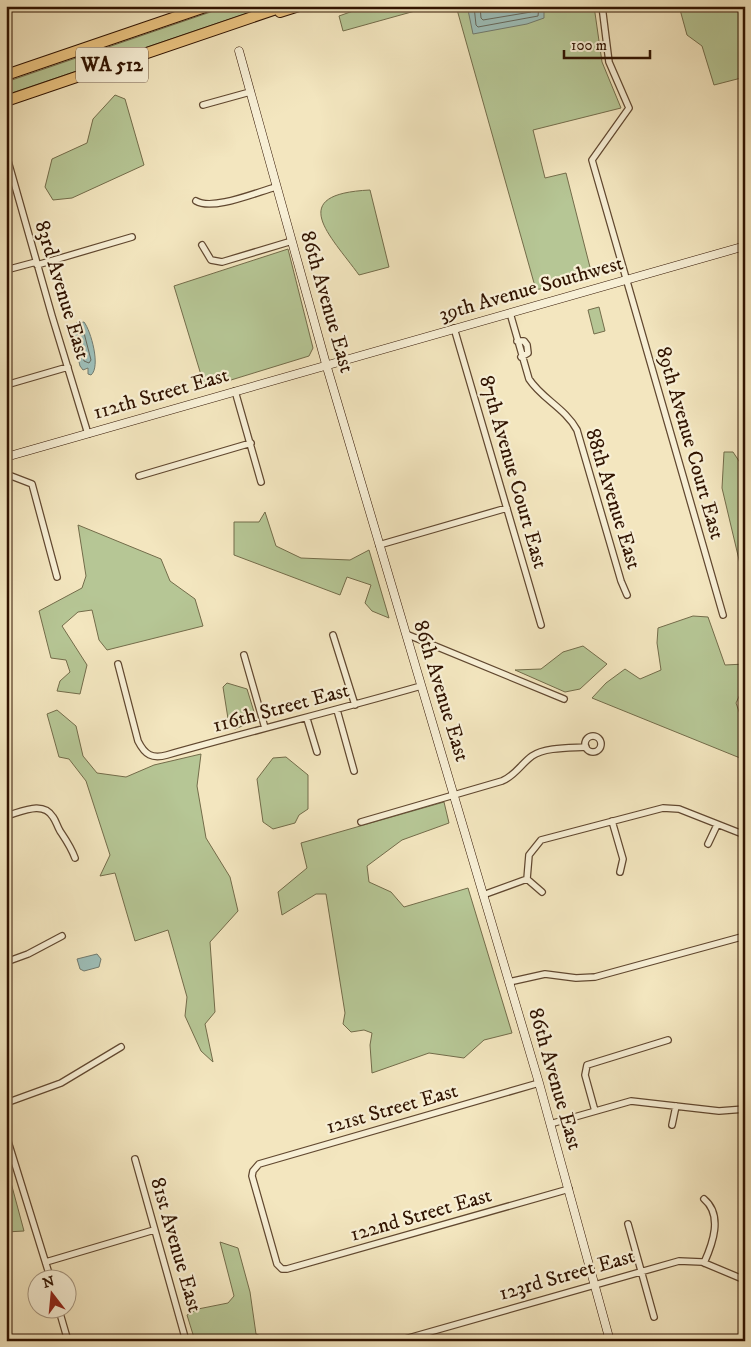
<svg xmlns="http://www.w3.org/2000/svg" width="751" height="1347" font-family="'IM FELL DW Pica',serif">
	<style>
		.green { fill: #b6c695; stroke: #736c4a }
		.water { fill: #9dbeb8; stroke: #717a6e }
		.lines { fill: none; stroke-linecap: round; stroke-linejoin: round }
		.shore { stroke: #66685c; stroke-width: 1 }
		.street-casing { stroke: #614830; stroke-width: 8 }
		.secondary-casing { stroke: #301300; stroke-width: 9 }
		.highway-casing { stroke: #301300; stroke-width: 12 }
		.street { stroke: #f7efd5; stroke-width: 5.5 }
		.secondary { stroke: #f7efd5; stroke-width: 8 }
		.highway { stroke: #eac380; stroke-width: 10 }
		.labels { text-anchor: middle; dominant-baseline: central; stroke-width: 4.5; stroke-linejoin: round; paint-order: stroke }
		.shield { fill: #f7efd5; stroke: #6c5540; stroke-width: 1 }
		.shield-label { font-size: 20px; font-weight: bold; fill: #301300 }
		.street-label { font-size: 21px; fill: #301300; stroke: #f7efd5 }
	</style>
	<rect width="100%" height="100%" fill="#f3e6bf"/>
	<filter id="stains"><feTurbulence type="fractalNoise" baseFrequency=".004" numOctaves="4"/><feColorMatrix values="0 0 0 0 .2 0 0 0 0 .09 0 0 0 0 .02 0 0 0 .5 -.17"/></filter>
	<radialGradient id="worn" r=".72"><stop offset=".6" stop-color="#630" stop-opacity="0"/><stop offset="1" stop-color="#630" stop-opacity=".3"/></radialGradient>
	<!-- green -->
	<path class="green" d="M228 6H268L6 95V82Z
		M367 6H433L343 31 339 16Z
		M456 6H594L602 62 621 108 533 130 545 178 566 173 592 275 536 290Z
		M679 6H745V77L714 85 702 46 687 35Z
		M115 95 125 99 144 165 72 198 53 200 45 187 52 159 87 143 93 119Z
		M370 190 389 267 359 275C330 235 285 194 370 190Z
		M288 249 313 348 309 356 205 388 174 286Z
		M599 307 605 331 594 334 588 310Z
		M724 452H733L745 470V585L722 488Z
		M265 512 276 546 301 558 350 560 369 550 389 618 372 611 365 603 371 585 347 577 340 595 234 555V522H259Z
		M78 525 161 559 170 581 195 599 203 626 107 650 99 640 92 610 78 612 62 626 87 665 80 694 57 691 60 681 70 672 66 660 51 658 39 611 82 588 86 576Z
		M693 616 708 617 725 665 745 664V684L736 703C742 720 748 732 740 749L745 751V760L592 698 606 683 625 669 640 679 661 670 657 643 658 628Z
		M583 646 607 664 580 689 565 692 515 670 541 669 563 652Z
		M227 683 247 689 255 715 247 724 235 729 229 725 223 687Z
		M57 710 76 726 83 756 97 773 126 777 154 765 201 754 197 786 206 838 230 877 238 911 210 942 215 1012 205 1024 213 1062 201 1051 185 1016 187 997 168 930 135 941 115 873 100 876 110 855 86 781 69 759 59 757 47 714Z
		M286 757 308 775V809L299 815 295 823 273 829 263 822 257 779 273 758Z
		M444 802 449 823 402 840 367 866 369 882 391 892 404 907 468 888 512 1033 484 1040 464 1058 429 1053 372 1073 370 1045 372 1033 364 1030 351 1032 343 1024 345 1013 326 894H316L282 915 278 892 307 868 301 843Z
		M10 1179 24 1231 6 1232V1181Z
		M220 1242 238 1248 250 1292 256 1334 272 1341H229L227 1337 219 1341H195L187 1315 198 1309 228 1303 234 1296Z"/>
	<!-- water -->
	<path class="water" d="M473 6H544V18L527 24 473 34 468 10Z
		M84 322C91 331 101 367 91 375L88 374V368L83 370 80 366 72 332 76 323Z
		M97 954 101 959 99 967 84 971 80 969 77 959Z"/>
	<g class="lines">
		<!-- shore -->
		<path class="shore" d="M474 6 476 25 478 27 538 16 539 6
			M480 6 481 18 483 20 531 12 533 6
			M79 328 83 329 91 360 89 363 84 361 78 333Z"/>
		<defs>
			<path id="street" d="M602 6 609 62 629 108 592 160 723 615
				M203 105 250 92
				M6 154 52 316 88 434
				M196 201C213 211 257 192 276 187
				M202 245 211 260 222 262 292 241
				M37 265 132 237
				M6 270 36 262
				M510 313 529 379C542 399 565 408 577 430L621 581 627 595
				M454 328 541 625
				M517 341H524L527 345 528 353 521 357
				M6 385 68 367
				M235 391 261 482
				M6 474 32 484 57 577
				M139 476 251 443
				M379 545 507 508
				M406 634 564 699
				M333 635 355 705
				M244 655 265 728
				M118 664 138 741C145 755 152 759 167 755 252 731 337 710 421 686
				M337 710 354 771
				M307 719 317 752
				M585 744a8 8 0 1 1 16 0a8 8 0 1 1-16 0Z
				M6 816C21 812 43 800 53 817 56 821 57 826 60 831 66 840 71 847 75 858
				M612 821 623 859 620 872
				M361 822 502 781C515 776 521 764 532 756 545 747 570 748 586 747
				M708 844 717 825
				M527 879 529 855 541 840 663 808 679 809 745 835
				M527 879 542 892
				M483 895 527 879
				M6 962 28 954 62 936
				M509 982 545 974 576 978 595 977 745 936
				M539 1083 259 1164 253 1171 252 1176 277 1264 282 1269H287L569 1189
				M6 1103 61 1083 121 1047
				M595 1111 585 1075 587 1065 668 1040
				M550 1124 631 1101 719 1111 745 1109
				M672 1125 676 1106
				M6 1135 51 1280
				M135 1159 186 1341
				M704 1199C723 1215 713 1243 704 1263
				M628 1224 654 1317
				M46 1262 154 1230
				M59 1310 68 1341
				M398 1341 679 1261 702 1262 745 1280"/>
			<path id="secondary" d="M239 51 326 364 539 1083 610 1341
				M6 457 745 246"/>
			<path id="highway" d="M280 12 299 6
				M6 75 208 6
				M6 101 285 6"/>
		</defs>
		<!-- street casing -->
		<use href="#street" class="street-casing"/>
		<!-- secondary casing -->
		<use href="#secondary" class="secondary-casing"/>
		<!-- highway casing -->
		<use href="#highway" class="highway-casing"/>
		<!-- street -->
		<use href="#street" class="street"/>
		<!-- secondary -->
		<use href="#secondary" class="secondary"/>
		<!-- highway -->
		<use href="#highway" class="highway"/>
	</g>
	<g class="labels">
		<!-- shield labels -->
		<rect class="shield" x="76" y="47.5" width="72" height="35" rx="4"/>
		<g class="shield-label">
			<text x="112" y="65">WA 512</text>
		</g>
		<!-- street labels -->
		<g class="street-label">
			<text transform="translate(531 289) rotate(-16)">39th Avenue Southwest</text>
			<text transform="translate(62 290) rotate(73)">83rd Avenue East</text>
			<text transform="translate(327 302) rotate(74)">86th Avenue East</text>
			<text transform="translate(161 394) rotate(-16)">112th Street East</text>
			<text transform="translate(690 443) rotate(74)">89th Avenue Court East</text>
			<text transform="translate(513 472) rotate(74)">87th Avenue Court East</text>
			<text transform="translate(613 499) rotate(73)">88th Avenue East</text>
			<text transform="translate(441 691) rotate(73)">86th Avenue East</text>
			<text transform="translate(281 708) rotate(-15)">116th Street East</text>
			<text transform="translate(555 1079) rotate(74)">86th Avenue East</text>
			<text transform="translate(392 1109) rotate(-16)">121st Street East</text>
			<text transform="translate(421 1215) rotate(-16)">122nd Street East</text>
			<text transform="translate(176 1245) rotate(74)">81st Avenue East</text>
			<text transform="translate(567 1275) rotate(-16)">123rd Street East</text>
		</g>
	</g>
	<!-- margin -->
	<rect width="751" height="1347" fill="none" stroke="#f3e6bf" stroke-width="25"/>
	<rect x="8" y="8" width="736" height="1332" fill="none" stroke="#301300" stroke-width="2.5"/>
	<rect x="12" y="12" width="726" height="1322" fill="none" stroke="#301300"/>
	<!-- north arrow -->
	<g transform="translate(52 1294) rotate(344)"><circle r="24" fill="#f7efd5" stroke="#a79780"/>
	<path d="M0-4L9 19L0 12L-9 19Z" fill="#8f2418"/>
	<text y="-8" font-size="14" font-weight="bold" text-anchor="middle" fill="#301300">N</text>
	</g>
	<!-- scale -->
	<path d="M564 50v8h86v-8" fill="none" stroke="#301300" stroke-width="2.5"/>
	<text x="571" y="50" font-size="15" fill="#301300" stroke="#f7efd5" stroke-width="4" paint-order="stroke">100 m</text>
	<rect width="100%" height="100%" filter="url(#stains)"/>
	<rect width="100%" height="100%" fill="url(#worn)"/>
</svg>
